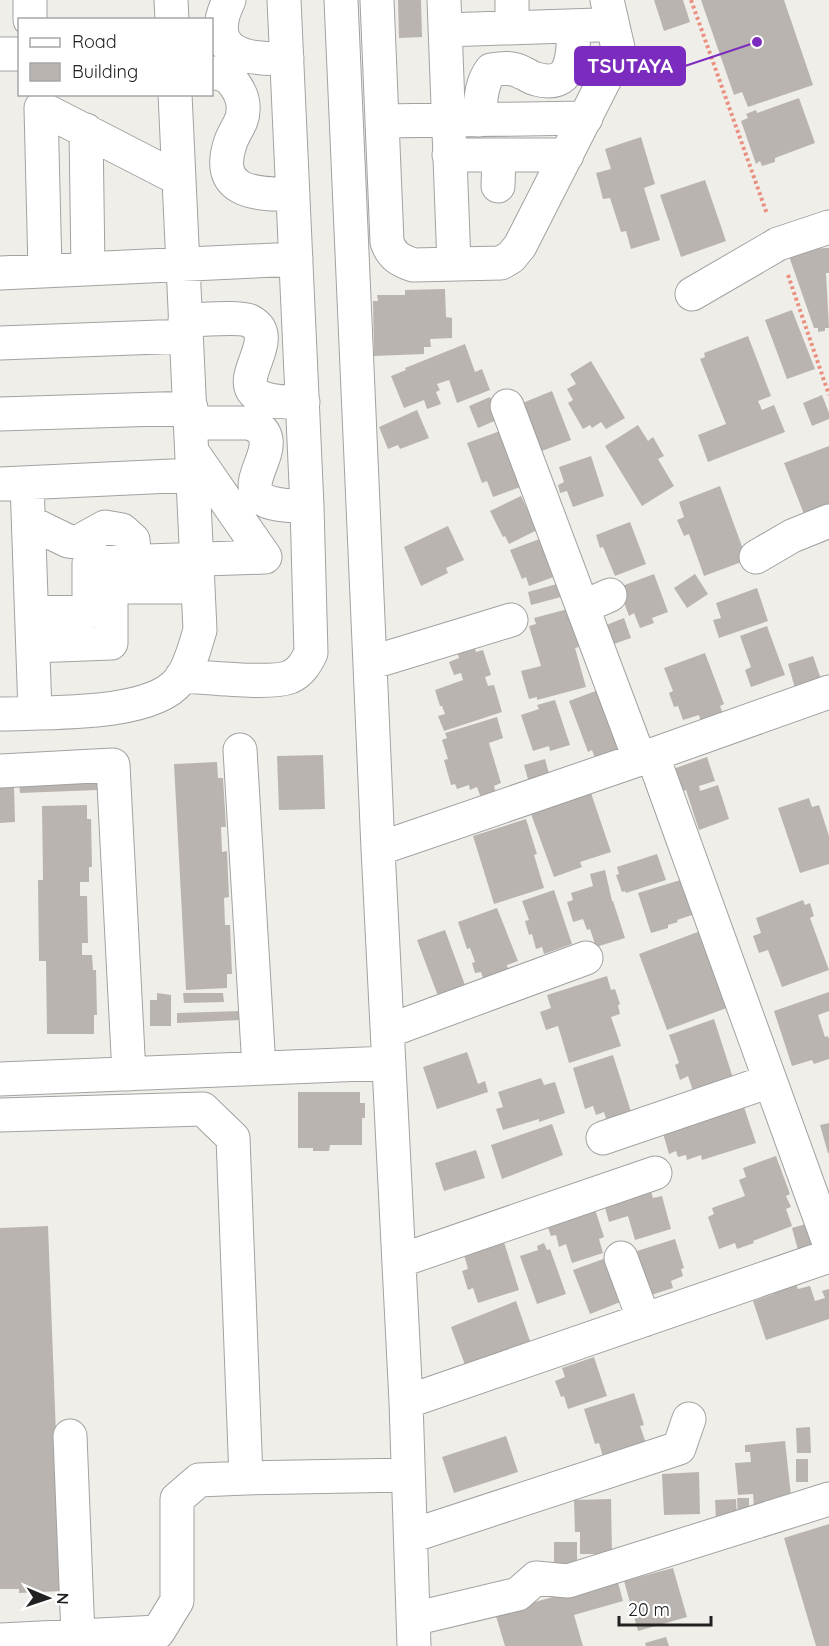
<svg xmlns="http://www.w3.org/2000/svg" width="829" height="1646" font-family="Quicksand,sans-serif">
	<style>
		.building { fill: #b9b4af }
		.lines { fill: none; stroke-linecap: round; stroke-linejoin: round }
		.minor-casing { stroke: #a2a2a2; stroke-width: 35 }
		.path { stroke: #e99081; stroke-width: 4; stroke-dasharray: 3 3; stroke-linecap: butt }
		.minor { stroke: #fff; stroke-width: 33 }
		.leader { fill: none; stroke: #7b2cbf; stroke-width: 2 }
		.callout-dot { fill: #7b2cbf; stroke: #fff; stroke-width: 2 }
		.callout { fill: #7b2cbf; stroke: #7b2cbf; stroke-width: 2 }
		.callout-label { font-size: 20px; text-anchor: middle; font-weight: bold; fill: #fff }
	</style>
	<rect width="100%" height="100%" fill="#f0eee9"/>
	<!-- building -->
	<path class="building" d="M398 0H421L422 37 399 38Z
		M654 0H683L690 22 664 31Z
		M701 0H784L813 85 748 107 742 92 734 95Z
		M799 98 815 143 775 158V162L762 166 760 161 756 164 741 121 748 118 746 114 756 110 757 113Z
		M641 137 655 184 644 188 660 240 631 249 626 231 621 232 610 198 603 199 596 173 611 169 605 149Z
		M705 180 726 241 681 257 660 195Z
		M829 248V273H826L829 328H825V331L818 332V328H814L790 259 789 249Z
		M445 289 446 317 452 318V338L430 339 431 347H424V354L374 356 373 301H378L377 295H405V290Z
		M792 310 815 369 787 379 765 320Z
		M748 336 771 396 758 401 762 410 774 405 785 432 708 462 698 435 726 424 700 359 705 357 704 353Z
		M465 344 475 372 482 369 490 390 457 403 449 380 437 384 440 390 436 392 441 404 427 409 424 400 404 408 391 376 406 370 405 368Z
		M591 361 625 418 606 429 601 422 592 428 590 425 583 429 568 403 573 400 567 389 576 384 570 374Z
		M552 391 571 440 539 452 520 404Z
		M822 395 829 413V419L812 426 803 403Z
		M490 397 499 419 478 428 469 406Z
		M417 410 429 438 400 449 398 445 388 449 379 427Z
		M638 425 648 441 653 437 664 456 658 459 674 486 642 506 605 446Z
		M503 430 523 486 493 497 487 481 482 483 467 443Z
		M829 446V504L804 514 784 463Z
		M591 456 604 496 573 507 567 491 560 493 558 485 564 482 559 467Z
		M720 486 747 560 704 576 689 534 684 536 677 520 684 517 679 502Z
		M521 496 537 530 509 544 505 536 503 537 490 511Z
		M630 522 646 564 615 576 603 547 600 548 596 535Z
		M448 526 464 560 446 568 448 573 421 586 404 547Z
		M545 537 559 575 529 586 526 577 522 579 510 550Z
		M654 574 668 612 652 618 654 623 640 628 634 613 629 616 621 595 622 586Z
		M695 574 708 594 687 608 674 588Z
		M557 584 561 597 531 605 528 592Z
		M757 588 768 621 719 638 713 620 721 618 716 603Z
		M568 609 579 647 575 648 586 687 537 700V697L529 699 521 671 541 666 529 626 536 624 534 618Z
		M624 618 631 638 611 645 604 626Z
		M767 626 785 675 751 687 745 670 751 667 740 636Z
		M474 646 476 652 483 650 491 675 485 677 488 686 494 685 502 712 444 731 438 716 445 714 442 706H440L435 690 463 680 461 673 454 675 449 662 459 658 457 652Z
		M705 653 724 704 720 706 723 714 701 722 699 715 683 720 678 706 674 707 669 693 673 691 664 668Z
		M813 656 821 679 795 688 788 664Z
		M601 689 624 751 596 761 592 750 588 752 569 701Z
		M555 700 570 745 550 751 549 746 533 751 521 715 539 709 537 705Z
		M497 717 503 738 489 743 501 783 494 786 496 793 481 798 477 787 470 790 469 785 457 789 455 784 451 785 444 760 448 759 442 740 447 738 445 733Z
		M323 755 325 809 279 810 277 756Z
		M707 757 715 781 699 786 700 791 718 785 729 819 699 830 686 790 681 792 673 769Z
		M545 759 550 777 529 783 524 765Z
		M217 762 218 778H223L226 827H221L222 852 227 851 229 897 224 898 225 925H230L232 974H227V988L186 990 174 764Z
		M98 778V790L20 793 19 782Z
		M14 786 15 822 0 823V787Z
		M591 793 611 852 580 862 582 867 554 877 531 814Z
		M809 798 812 807 819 805 829 836V864L800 873 778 808Z
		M87 805V819H91L92 867H89V882H80V896H87L88 943H82V955H92L93 970H96L97 1015H94V1034H47L46 961H39L38 880H43L42 806Z
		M526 819 537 854 534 855 544 888 494 904 473 836Z
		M657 854 666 880 626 893 625 891 622 892 616 875 619 874 617 867Z
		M605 870 612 901H613L625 938 596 947 590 929 587 930 583 919 573 922 567 902 573 900 571 893 593 886 590 874Z
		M687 878 695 914 677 920 678 922 668 925V928L651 933 638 893Z
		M554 890 572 944 544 954 542 947 536 949 532 934 529 935 525 921 529 920 522 901Z
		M803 900 805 905 810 903 814 916 810 918 829 970 782 987 768 950 759 953 753 936 761 933 756 918Z
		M497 908 518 961 507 965 508 969 483 978 481 972 475 973 472 963 475 962 470 948 467 949 458 922Z
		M445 930 465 985 438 996 417 940Z
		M703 930 732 1006 667 1030 639 954Z
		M607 976 611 990 615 989 620 1004 618 1005 620 1014 611 1017 621 1046 569 1063 558 1026 546 1030 540 1012 551 1008 547 995Z
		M829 992V1011L818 1015 825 1037 828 1036 829 1039V1059L814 1064 812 1060 792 1066 774 1011Z
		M157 993 171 995V1026H150V1000H157Z
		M183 993H223L224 1002 184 1003Z
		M240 1011 241 1020 177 1023V1013Z
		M714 1019 733 1078 693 1091 688 1076 680 1080 675 1065 679 1063 669 1035Z
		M467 1052 478 1084 485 1081 488 1092 437 1109 423 1067Z
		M613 1055 633 1118 608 1125 604 1112 596 1115 593 1106 585 1109 573 1068Z
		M541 1078 544 1085 555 1082 565 1113 539 1122V1119L503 1130 496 1109 503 1107 498 1092Z
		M298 1092H360V1103H365V1118H362V1145H330L329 1151H313V1148H298Z
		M743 1104 756 1143 702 1160 701 1155 687 1160 686 1155 678 1157 676 1151 669 1154 662 1130Z
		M829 1123V1153H828L820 1125Z
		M552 1124 563 1155 502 1179 491 1145Z
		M476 1150 485 1178 444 1191 435 1163Z
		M776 1156 790 1194 786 1196 791 1207 786 1209 792 1226 753 1241 754 1243 737 1249 735 1243 719 1249 708 1217 714 1214 712 1208 745 1196 739 1180 746 1177 743 1168Z
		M649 1185 653 1198 662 1196 671 1229 635 1240 628 1216 609 1222 604 1204Z
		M593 1203 604 1237 599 1239 603 1253 572 1263 566 1244 559 1247 556 1235 551 1236 546 1222Z
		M806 1224 813 1246 798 1250 792 1228Z
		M48 1226 62 1591 19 1593V1589H0V1228Z
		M503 1239 519 1290 478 1303 473 1288 468 1290 462 1271 468 1269 463 1251Z
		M675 1239 684 1268 681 1269 683 1276 671 1281 673 1288 651 1295 637 1251Z
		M544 1243 547 1250 550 1249 566 1294 537 1304 520 1256 538 1250 537 1246Z
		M606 1258 623 1301 590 1314 573 1270Z
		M795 1282 798 1289 810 1286 815 1301 825 1298 822 1291 829 1289V1319L766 1340 753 1301 774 1294 773 1290Z
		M516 1301 530 1341 523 1344 524 1347 465 1365 451 1327Z
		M594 1357 607 1396 568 1409 564 1396 561 1397 555 1381 565 1377 562 1368Z
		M634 1393 644 1425 640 1426 648 1449 605 1463 599 1443 595 1444 584 1409Z
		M810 1427 811 1453H797L796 1428Z
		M506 1436 518 1472 454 1493 442 1457Z
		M785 1441 792 1505 754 1509 753 1494 738 1495 735 1463 751 1462 750 1452H745V1445Z
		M796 1459H808V1482H796Z
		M699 1472 700 1514 664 1515 662 1474Z
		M737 1498H749V1518H738Z
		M611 1499 612 1554H580V1532H575L574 1500Z
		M736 1499 737 1519 716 1520 715 1500Z
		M829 1524V1646H816L784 1538Z
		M554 1542H577V1570H554Z
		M673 1568 687 1617 638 1631 624 1581Z
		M617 1579 623 1601 574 1615 583 1646H505L495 1613Z
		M666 1637 669 1646H646L645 1643Z"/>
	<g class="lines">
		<defs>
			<path id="minor" d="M30 0V20
				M171 0 172 20
				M229 0C204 52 244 61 287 58
				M341 0 378 849 406 1402 414 1646
				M377 0 387 242C392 256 399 260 413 265L501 263 511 257 520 246 615 59 618 48 607 0
				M444 0 454 264
				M512 0V28
				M445 30 597 25
				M0 54H20
				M212 73C222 73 229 76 235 85 240 92 244 101 243 111 243 122 235 130 231 141 213 192 254 195 293 194
				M479 120C481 102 480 85 491 70 503 68 513 67 523 73 528 75 531 78 536 79 575 90 573 52 574 26
				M383 121 586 118
				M86 130 88 268
				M449 155H567
				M498 186 499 155
				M45 270 41 108 179 179
				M0 273 296 259
				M692 294 778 244 829 227
				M185 320C199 320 240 316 250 321 292 343 196 405 303 402
				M0 343 186 336
				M507 406 635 747 656 765 829 1243
				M0 414 191 408
				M191 423H249C305 443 197 508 307 506
				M193 453 265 557
				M27 483 35 712
				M0 484 193 475
				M29 522 68 541 78 542 105 527 122 530 133 540 135 561
				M756 557 792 536 829 521
				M583 607 610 595
				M32 613 89 611V563L265 557
				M33 646 111 643V587H198
				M370 663 511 620
				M182 676C207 677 269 685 290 677 301 672 306 663 311 653L307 506 284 0
				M0 714C45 712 150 717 179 681 190 668 195 646 200 630L175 94
				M240 750 259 1068
				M0 771 113 765 129 1074
				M378 849 646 757 829 692
				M388 1031 586 958
				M0 1079 389 1063
				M0 1115 203 1109 233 1138 246 1478 408 1475
				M603 1138 770 1081
				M621 1258 644 1320
				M399 1261 655 1173
				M406 1402 829 1256
				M70 1436 78 1636
				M411 1536 679 1448 689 1419
				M413 1619 518 1594 536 1578 568 1581 829 1499
				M0 1640 158 1632 177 1601V1499L199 1480 246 1478"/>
		</defs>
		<!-- minor casing -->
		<use href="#minor" class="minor-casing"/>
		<!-- path -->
		<path class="path" d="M691 0 767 214
			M788 275 829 395"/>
		<!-- minor -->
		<use href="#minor" class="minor"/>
	</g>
	<!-- callouts -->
	<path class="leader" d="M757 42L685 66"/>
	<circle class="callout-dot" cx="757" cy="42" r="6"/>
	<rect class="callout" x="575" y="47" width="110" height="38" rx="6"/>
	<g class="callout-label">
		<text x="630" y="73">TSUTAYA</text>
	</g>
	<!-- legend -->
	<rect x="18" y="18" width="195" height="78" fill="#ffffff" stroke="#a6a6a6" stroke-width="1.5"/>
	<rect x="30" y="38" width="30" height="9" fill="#ffffff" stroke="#a6a6a6" stroke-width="1.5"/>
	<text x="72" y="48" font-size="18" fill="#212121">Road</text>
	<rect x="30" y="63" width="30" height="18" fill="#b9b4af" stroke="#a6a6a6" stroke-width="1.5"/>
	<text x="72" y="78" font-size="18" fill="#212121">Building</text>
	<!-- north arrow -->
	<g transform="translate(48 1598) rotate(92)" stroke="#ffffff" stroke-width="4.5" paint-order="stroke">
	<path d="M0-4.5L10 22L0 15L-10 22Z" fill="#212121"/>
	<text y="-9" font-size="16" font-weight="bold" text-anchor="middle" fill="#212121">N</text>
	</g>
	<!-- scale -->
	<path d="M619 1616v9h92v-9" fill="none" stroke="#212121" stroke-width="3"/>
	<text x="628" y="1616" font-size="18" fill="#212121" stroke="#ffffff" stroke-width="4.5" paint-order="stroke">20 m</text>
</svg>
